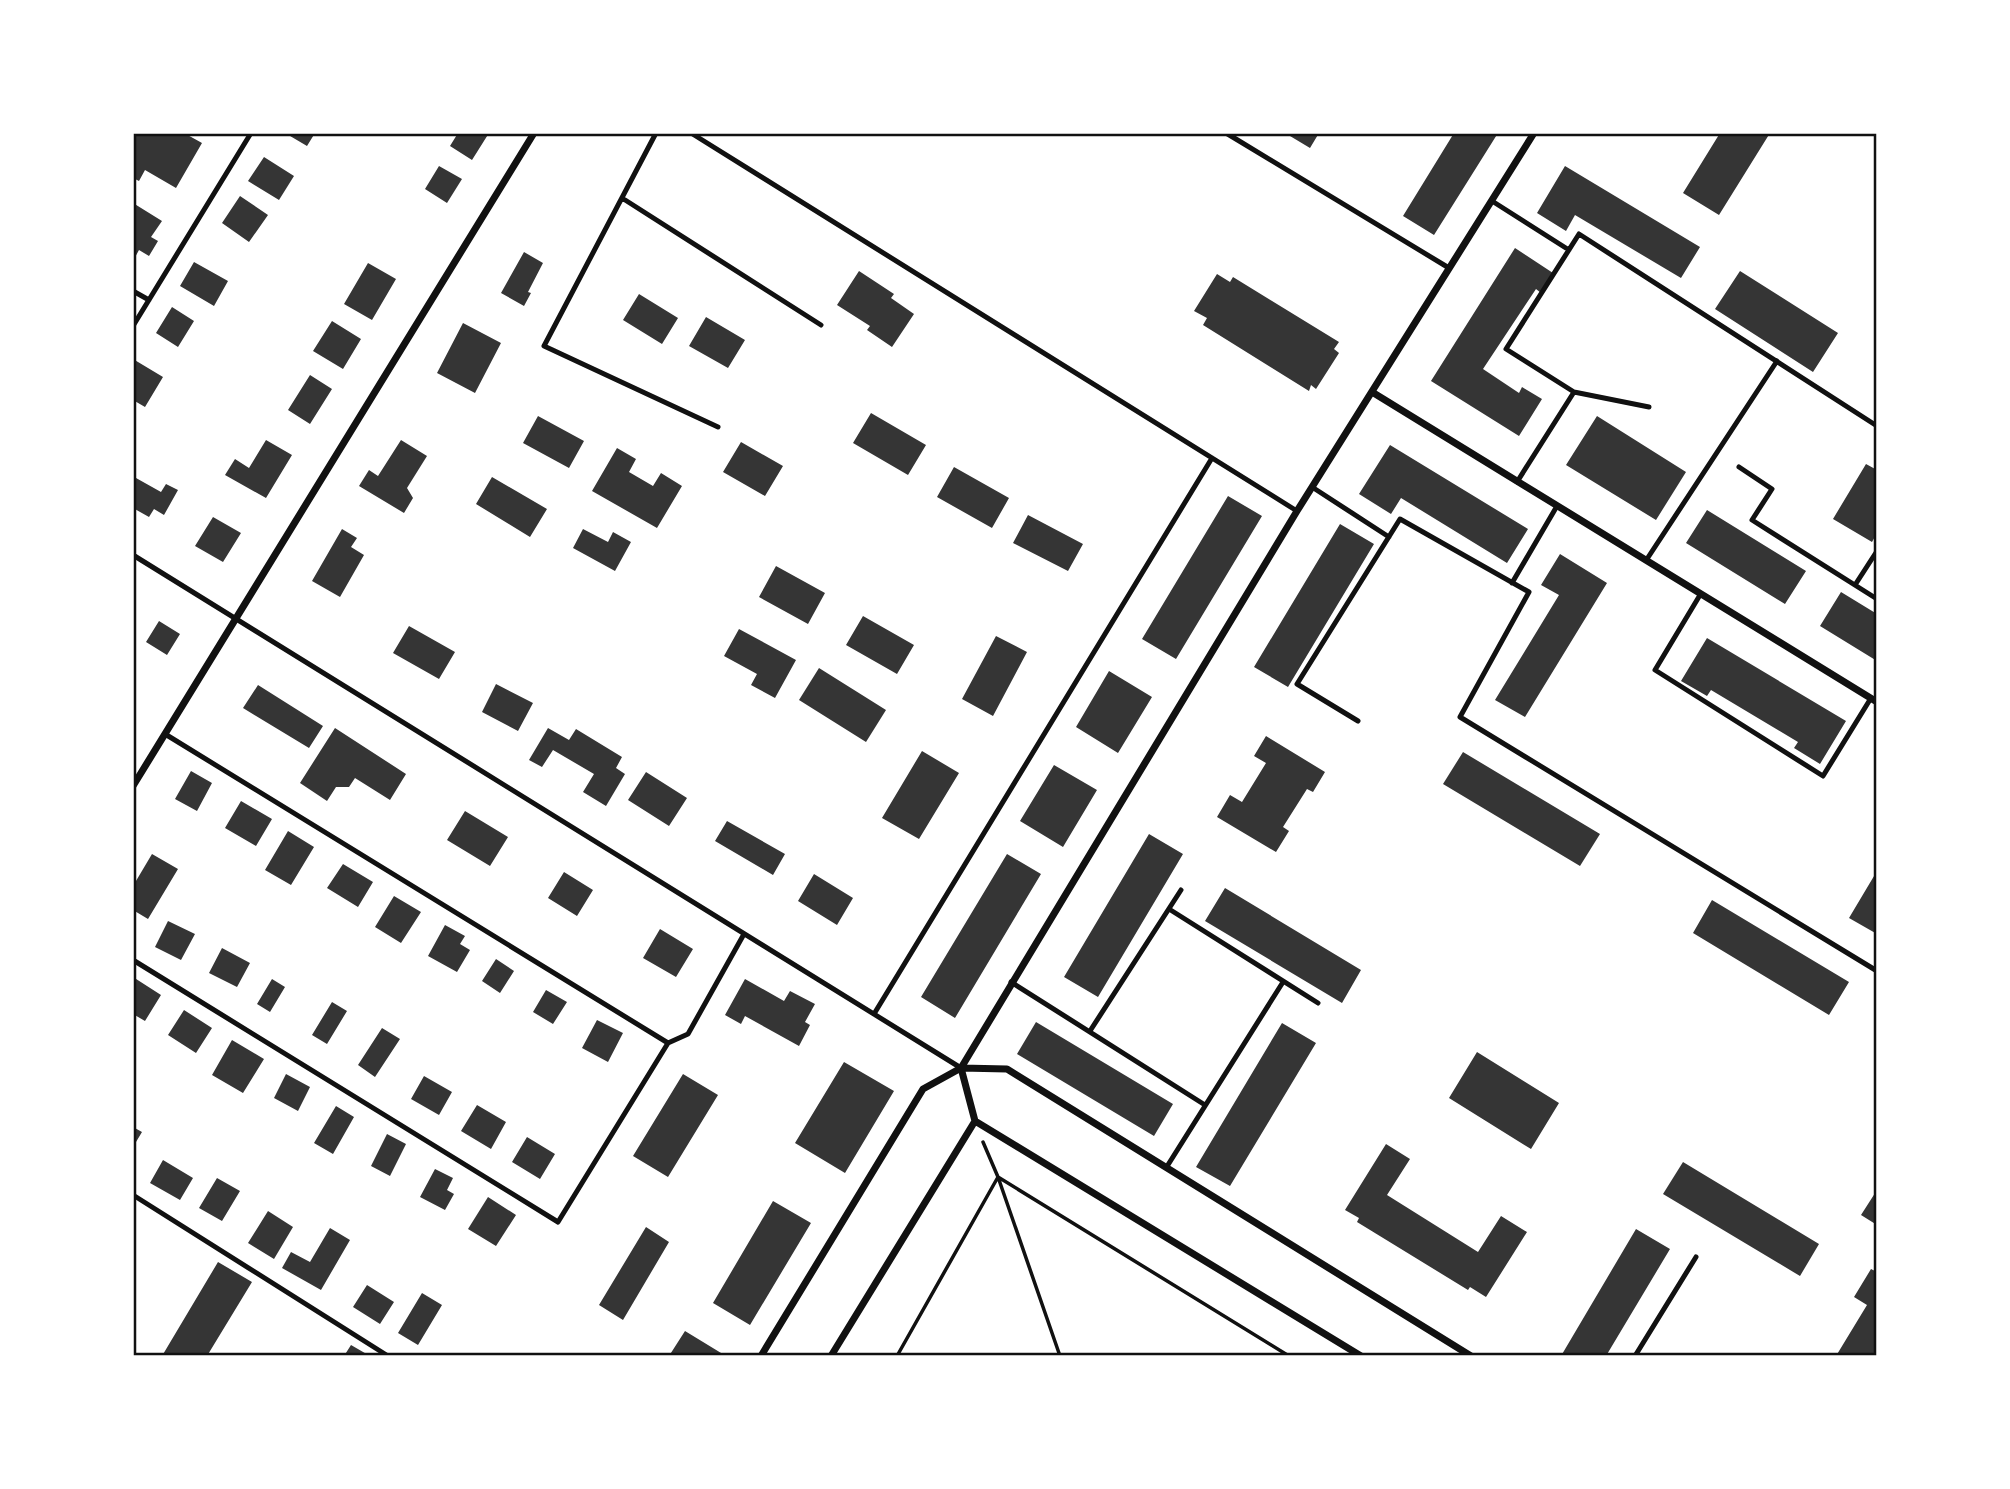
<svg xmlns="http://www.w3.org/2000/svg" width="2010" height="1489" font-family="Roboto,sans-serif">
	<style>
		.building { fill: #353535 }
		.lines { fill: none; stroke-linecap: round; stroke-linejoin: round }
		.path { stroke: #111; stroke-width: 3.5 }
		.service { stroke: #111; stroke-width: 5 }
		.minor { stroke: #111; stroke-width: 7 }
		.neatline { fill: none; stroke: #111; stroke-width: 2.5 }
	</style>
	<rect width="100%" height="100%" fill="#fff"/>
	<!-- building -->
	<path class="building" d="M133 133H184L202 143 176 188 145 170 139 181 133 178Z
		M285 133H315L307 146Z
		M458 133H489L472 160 450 146Z
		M1285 133H1319L1310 148Z
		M1454 133H1498L1434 235 1403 216Z
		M1720 133H1770L1719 215 1683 193Z
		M264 157 294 176 279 200 248 181Z
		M439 166 462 179 447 203 425 189Z
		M1565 166 1700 247 1681 278 1575 215 1566 231 1537 213Z
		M240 196 268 215 249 242 222 223Z
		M133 203 162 221 151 237 158 241 149 256 139 250 133 261Z
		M1515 248 1553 273 1541 293 1536 289 1483 369 1519 393 1522 387 1542 399 1519 436 1431 381Z
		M524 252 543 263 528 292 531 293 524 306 501 293Z
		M194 262 228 281 214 306 180 286Z
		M368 263 396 279 372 320 344 304Z
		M859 271 894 294 891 298 914 314 892 347 867 330 870 326 837 305Z
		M1740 271 1838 333 1813 372 1715 309Z
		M1217 274 1230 282 1233 277 1339 342 1334 349 1339 353 1316 389 1311 385 1309 391 1203 325 1207 318 1194 311Z
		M639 294 678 318 662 344 623 320Z
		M172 307 194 321 178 347 156 333Z
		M706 317 745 340 728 368 689 346Z
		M332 321 361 339 343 369 313 351Z
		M463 323 501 343 475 393 437 373Z
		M133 359 163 377 145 407 133 400Z
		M310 375 332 389 310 424 288 410Z
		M871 413 926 445 908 475 853 443Z
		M538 416 584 441 569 468 523 443Z
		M1597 416 1686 472 1656 520 1566 465Z
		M266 440 292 455 266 498 225 475 235 459 249 468Z
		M401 440 427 456 407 488 413 498 404 513 359 486 369 470 378 476Z
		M741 442 783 466 765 496 723 472Z
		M1390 445 1528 529 1507 563 1401 498 1391 514 1359 494Z
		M617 448 636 459 629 472 653 486 661 473 682 486 657 528 592 491Z
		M1866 464 1877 470V533L1872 542 1833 519Z
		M954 467 1009 498 992 528 937 497Z
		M492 477 547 509 530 537 476 504Z
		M136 478 161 492 166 484 178 490 164 515 154 509 149 517 133 508V483Z
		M1228 496 1262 516 1176 659 1142 639Z
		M1707 510 1806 571 1785 604 1686 543Z
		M1028 515 1083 544 1068 571 1013 543Z
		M213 517 241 533 223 562 195 546Z
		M1340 524 1374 544 1288 687 1254 667Z
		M342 529 357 538 351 547 364 555 340 597 312 581Z
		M583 529 608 542 613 532 631 542 615 571 573 548Z
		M1560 554 1607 583 1525 717 1495 700 1559 595 1541 585Z
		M776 566 825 593 808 624 759 597Z
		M1841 592 1877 614V661L1820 626Z
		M863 616 914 645 897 674 846 645Z
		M159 621 180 634 167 655 146 642Z
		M409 626 455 652 439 679 393 653Z
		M739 629 796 660 775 698 751 685 757 674 724 656Z
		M996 636 1027 652 993 716 962 699Z
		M1707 638 1846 721 1820 764 1794 748 1798 742 1711 690 1707 696 1681 681Z
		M819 668 886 710 866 742 799 700Z
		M1109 671 1152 697 1118 753 1076 727Z
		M496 684 533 703 518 731 482 712Z
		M258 685 323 726 309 748 243 708Z
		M335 728 406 774 390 800 355 778 349 787H336L327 801 300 783Z
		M548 728 569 740 576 729 622 757 616 768 625 774 606 806 583 792 594 774 553 750 542 767 529 760Z
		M1266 736 1325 772 1313 792 1307 789 1283 827 1289 831 1276 852 1217 817 1230 795 1242 802 1266 763 1254 756Z
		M922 751 959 773 919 839 882 818Z
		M1463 752 1600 834 1580 866 1443 784Z
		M1054 765 1097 790 1063 847 1020 821Z
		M191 771 212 783 197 811 175 799Z
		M646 772 687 798 669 826 628 800Z
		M241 801 272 819 256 846 225 828Z
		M465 811 508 837 490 866 447 840Z
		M727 821 785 854 773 875 715 841Z
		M288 831 314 847 291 885 265 870Z
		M1149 834 1183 854 1098 997 1064 977Z
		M152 854 178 869 148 919 133 910V886Z
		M1007 854 1041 874 955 1018 921 997Z
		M343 864 373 882 358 907 327 888Z
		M1877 871V934L1849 918Z
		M564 872 593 890 577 916 548 898Z
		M814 874 853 898 837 925 798 901Z
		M1225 888 1361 970 1342 1003 1205 921Z
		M394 896 421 912 401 943 375 927Z
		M1712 900 1849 982 1829 1015 1693 933Z
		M168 921 195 934 181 960 155 947Z
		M445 925 465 936 460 944 470 950 457 972 428 956Z
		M660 929 693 949 676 977 643 958Z
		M222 948 250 963 237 987 209 973Z
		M496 959 514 971 500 993 482 981Z
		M133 977 161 995 145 1021 133 1014Z
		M272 979 285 987 270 1012 257 1004Z
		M745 979 784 1001 790 991 815 1004 805 1022 810 1025 799 1046 745 1016 741 1024 725 1015Z
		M546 990 567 1002 553 1024 533 1012Z
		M332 1002 347 1011 327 1044 312 1035Z
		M184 1010 212 1028 196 1053 168 1035Z
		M597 1020 623 1033 608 1062 582 1048Z
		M1036 1022 1173 1104 1154 1136 1017 1054Z
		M1282 1023 1316 1043 1230 1186 1196 1167Z
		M382 1028 400 1039 375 1077 358 1065Z
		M232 1040 264 1059 243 1093 212 1075Z
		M1477 1052 1559 1103 1531 1149 1449 1098Z
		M844 1062 894 1091 845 1173 795 1143Z
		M286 1074 310 1087 298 1111 274 1098Z
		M683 1074 718 1095 668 1177 633 1156Z
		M424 1076 452 1092 439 1115 411 1099Z
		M477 1105 506 1122 491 1149 461 1131Z
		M336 1106 354 1117 333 1154 314 1143Z
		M133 1127 142 1132 133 1147Z
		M387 1134 406 1144 390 1176 371 1166Z
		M527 1137 555 1154 540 1179 512 1162Z
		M1386 1144 1410 1159 1387 1195 1478 1252 1501 1216 1527 1232 1486 1297 1470 1287 1468 1290 1357 1222 1359 1218 1345 1210Z
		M163 1160 193 1178 180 1200 150 1183Z
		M1683 1162 1819 1244 1800 1276 1663 1194Z
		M435 1169 453 1178 447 1190 454 1194 445 1210 420 1197Z
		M217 1178 240 1191 222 1221 199 1208Z
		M1877 1190V1225L1861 1215Z
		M488 1197 516 1215 496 1246 468 1229Z
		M773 1201 811 1223 750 1325 713 1303Z
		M268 1211 293 1227 274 1259 248 1243Z
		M646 1227 669 1242 623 1320 599 1305Z
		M330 1228 350 1240 321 1290 282 1268 291 1252 310 1262Z
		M1636 1229 1670 1249 1606 1356H1561Z
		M218 1262 252 1282 207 1356H162Z
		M1871 1269 1877 1272V1356H1836L1867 1305 1854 1297Z
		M367 1285 394 1302 380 1324 353 1307Z
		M422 1293 442 1305 418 1345 398 1333Z
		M685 1331 726 1356H669Z
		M351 1345 370 1356H344Z"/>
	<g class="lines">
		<!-- path -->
		<path class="path" d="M983 1142 998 1177 1060 1356
			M897 1356 998 1177 1289 1356"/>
		<!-- service -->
		<path class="service" d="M656 133 544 346 718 427
			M691 133 1297 511
			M1226 133 1449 268
			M622 198 821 325
			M1492 201 1569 250
			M133 291 149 300
			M133 326 251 133
			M1574 392 1649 407
			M1739 467 1772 489 1752 520 1877 599
			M1517 482 1574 392 1506 349 1579 234 1877 426
			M1312 487 1389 537
			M133 555 961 1068
			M1647 559 1777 361
			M1512 583 1557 506
			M1855 585 1877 551
			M1700 595 1655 670 1823 776 1871 698
			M1358 721 1297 684 1400 519 1529 592 1460 717 1877 971
			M165 734 668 1043
			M1169 909 1318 1003
			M133 960 558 1222 668 1043 688 1034 744 934
			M1011 982 1205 1105
			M874 1014 1212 458
			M1090 1031 1181 890
			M1166 1168 1283 982
			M133 1195 388 1356
			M1635 1356 1696 1257"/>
		<!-- minor -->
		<path class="minor" d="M1372 392C1540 496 1709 598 1877 702
			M133 786 534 133
			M975 1121 961 1068 1297 511 1534 133
			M975 1121 1361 1356
			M761 1356 923 1089 961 1068 1007 1069 1471 1356
			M831 1356 975 1121"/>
	</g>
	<!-- border -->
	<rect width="2010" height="1489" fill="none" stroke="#ffffff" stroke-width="270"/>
	<rect x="135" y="135" width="1740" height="1219" class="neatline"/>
</svg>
